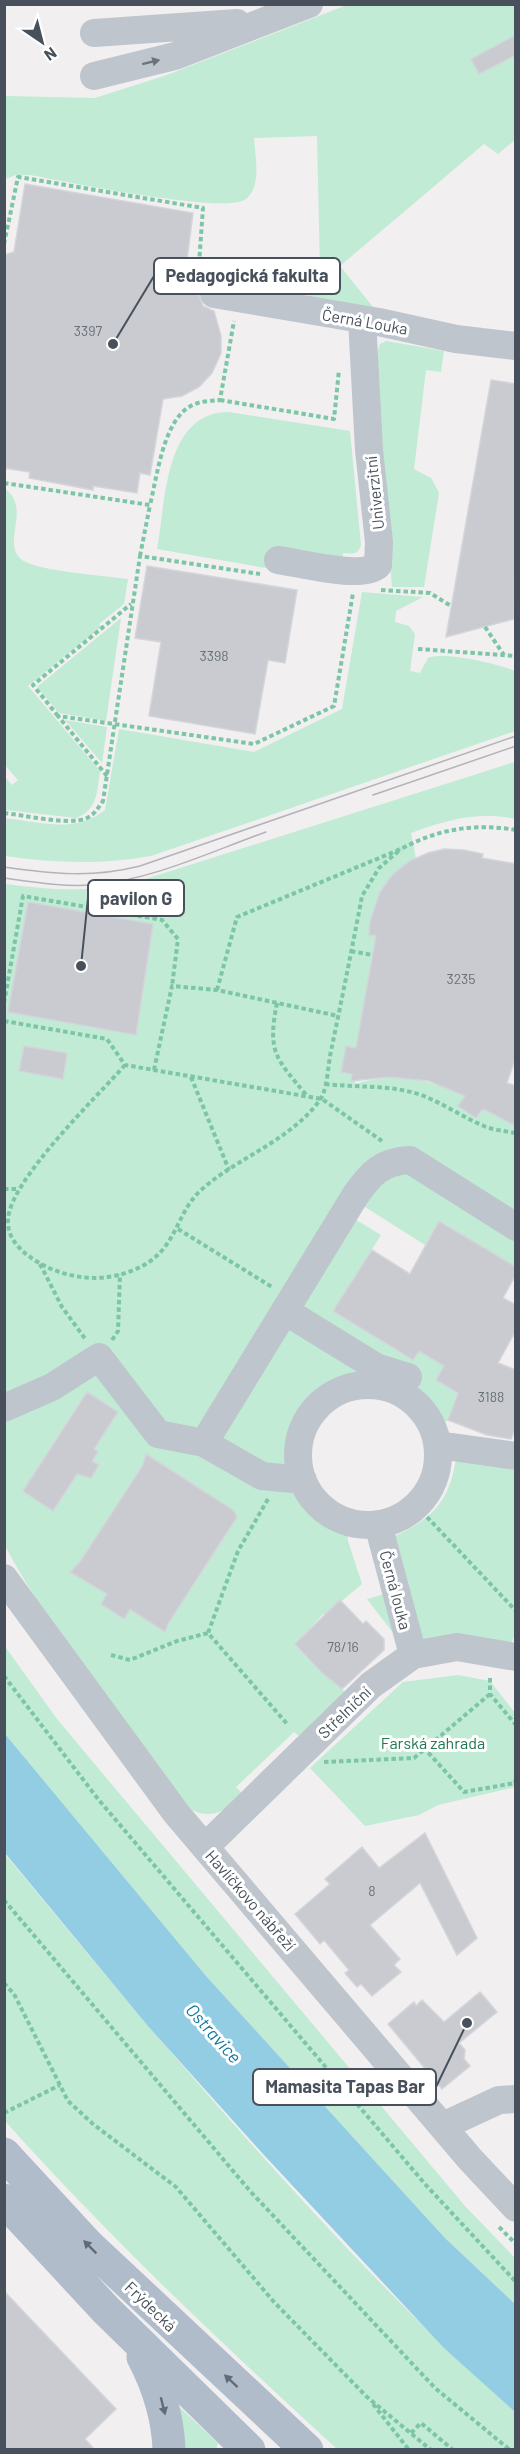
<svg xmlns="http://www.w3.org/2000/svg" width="520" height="2454" font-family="Barlow,sans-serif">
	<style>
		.green { fill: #c1ebd4 }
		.water { fill: #92cde4 }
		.building { fill: #c9cbd1; stroke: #d3d5da; stroke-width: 1.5 }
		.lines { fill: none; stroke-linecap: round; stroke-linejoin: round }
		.path { stroke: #7cc6a7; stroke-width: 4; stroke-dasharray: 4.5 3; stroke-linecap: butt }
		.minor { stroke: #bec5cd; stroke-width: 28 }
		.major { stroke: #b1bccb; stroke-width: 33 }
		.tram { stroke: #b2b4b9; stroke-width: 1.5 }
		.oneway { fill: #6b747d }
		.oneway2 { fill: #626c77 }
		.labels { text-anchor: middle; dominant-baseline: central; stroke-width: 6; stroke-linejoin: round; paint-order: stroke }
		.number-label { font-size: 14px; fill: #687078 }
		.street-label { font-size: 16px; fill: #48515b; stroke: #fff }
		.park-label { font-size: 16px; fill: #1f7651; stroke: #fff }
		.water-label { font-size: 18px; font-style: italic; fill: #18789e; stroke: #fff }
		.leader { fill: none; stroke: #48515b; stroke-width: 2 }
		.callout-dot { fill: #48515b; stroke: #fff; stroke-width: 2 }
		.callout { fill: #fff; stroke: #48515b; stroke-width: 2 }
		.callout-label { font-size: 18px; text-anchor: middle; font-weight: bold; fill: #48515b }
	</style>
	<rect width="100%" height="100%" fill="#f1efef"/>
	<!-- green -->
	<path class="green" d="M347 5H515V140L498 154 484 144 340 266 377 312 308 298 305 271 320 270 317 136 254 138C255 155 262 186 246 199 226 215 63 181 30 175H16L5 179V96L95 98 167 75Z
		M386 341 444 351 441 372 426 370 414 469 431 478 439 493 424 587H392L372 354 377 353 380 344Z
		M228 412 350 431 361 545C358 555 352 554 343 553V560L277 570 157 549C166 502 164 413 228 412Z
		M4 488C33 508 0 543 22 560 37 571 106 576 128 579L124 604 99 624 101 627 28 686 100 771C97 791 98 810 76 818L5 810V777L12 785 18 780 4 764Z
		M362 592 423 597 396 611 395 622 409 626 415 634 410 671 420 673 428 658C445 651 498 664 515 671V731L151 856C101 865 54 863 5 856V818C40 822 75 834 105 810L119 729 254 752 342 709Z
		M121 618 106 721 59 713 37 687Z
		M65 720 107 727 102 763Z
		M515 762V819C479 811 445 820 411 833L416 859 381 935 360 1048 350 1047 346 1073 355 1075V1084C398 1071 428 1080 469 1097L463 1107 476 1119 485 1108 515 1125V1267L439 1220 425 1245 362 1205 353 1218 381 1235 333 1311 412 1360 419 1351 444 1366 436 1380 457 1393 448 1420 434 1430C368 1306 221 1465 347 1522L348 1541 362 1584 325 1615 323 1614 295 1645 319 1671 348 1694 302 1739 294 1732 236 1787 244 1795C228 1810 212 1821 190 1809 126 1724 56 1640 5 1546L4 884C55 890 86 893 136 882Z
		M456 1459 515 1470 516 1631 512 1642 404 1647 367 1599 409 1587 395 1536C433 1518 449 1502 456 1459Z
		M4 1645 57 1719 465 2206 515 2258V2304L445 2238 206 1976 5 1734Z
		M458 1675 490 1681 515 1713V1787L438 1805 419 1815 365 1826 310 1768 403 1682Z
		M4 1853C164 2045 328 2245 515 2412V2449H337C222 2344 109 2237 5 2121Z
		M174 2402 218 2443 216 2449H177Z"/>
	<!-- water -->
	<path class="water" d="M5 1734 206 1976 445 2238 515 2304V2412L444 2348 263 2154 148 2026 5 1853Z"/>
	<!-- building -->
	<path class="building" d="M516 35V55L479 74 471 59Z
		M25 184 193 213 184 283 198 292 203 306 214 311 221 336V353L212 373 199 387 182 396 163 399 150 475 140 473 137 493 93 486V490L29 478 30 472 4 468V255L14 252Z
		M491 380 516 384 514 619 446 637Z
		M147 566 297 590 285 663 268 660 255 734 149 716 161 642 135 638Z
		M444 849 464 850 483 854 482 858 516 864V1056L507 1083 516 1086V1126L483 1109 476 1118 458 1106 465 1096 429 1081 389 1077 351 1081 352 1074 341 1072 346 1046 356 1048 376 936 369 935 370 921 380 892 393 874 410 861 428 853Z
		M28 902 153 924 136 1035 8 1012Z
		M24 1046 67 1053 63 1079 19 1071Z
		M439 1221 516 1267V1274L503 1298 516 1305V1330L498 1363 516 1370V1427L511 1439 487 1435 448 1420 458 1393 436 1380 444 1366 419 1351 413 1360 333 1311 372 1250 410 1274Z
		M87 1392 118 1412 94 1449 98 1452 92 1461 99 1465 91 1478 77 1474 53 1511 23 1491Z
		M146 1454 233 1510 237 1517 169 1622 165 1632 130 1609 124 1619 101 1604 107 1594 70 1572 80 1562 143 1465Z
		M340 1600 363 1624 366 1621 384 1639V1650L342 1689 320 1671 295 1644Z
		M425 1833 477 1938 457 1955 420 1883 370 1925 400 1959 394 1965 401 1972 372 1996 361 1984 357 1987 345 1973 349 1970 324 1940 320 1944 295 1914 330 1884 325 1879 362 1847 379 1868Z
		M480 1992 497 2012 459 2043 465 2050 464 2059 470 2066 442 2089 388 2024 414 2002 416 2006 422 2000 444 2022Z
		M4 2291 116 2409 85 2439 95 2450H4Z"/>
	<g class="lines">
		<!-- path -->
		<path class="path" d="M4 244 18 177 203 208 198 278
			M220 400 334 419 339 370
			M4 483 150 505C157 477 163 423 189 407 198 401 210 401 220 400L234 321
			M140 556 150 505
			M381 590 430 593 451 606
			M485 627 504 655
			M418 649 516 656
			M58 716 33 685 131 604
			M107 776 58 716 254 744 334 706 353 593
			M4 813C25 815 68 826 87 818 95 814 98 808 103 801L140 556 260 574
			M351 951 372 955
			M217 990 237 917 401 849C438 829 474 823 516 830
			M4 1003 23 896 162 920 178 939 172 986
			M277 1003C267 1053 276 1058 307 1096
			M4 1021 107 1039 125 1065 322 1099 382 1141
			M125 1065C97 1097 11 1179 8 1219 6 1243 30 1259 49 1268 77 1280 107 1282 136 1269 178 1251 174 1215 201 1190 238 1157 290 1141 320 1100 327 1090 328 1068 330 1056 341 1003 352 949 362 896L379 868 401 849
			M154 1070 172 986 217 990 338 1016
			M191 1077 229 1170
			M325 1084C358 1088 389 1084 421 1095 443 1103 462 1117 484 1126 493 1130 505 1131 516 1133
			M4 1189H17
			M178 1229 272 1287
			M40 1264 62 1307 86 1340
			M112 1340 118 1331 120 1274
			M268 1499 238 1551 208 1633 288 1725
			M427 1517 516 1611
			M111 1655 130 1660 177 1641 208 1633
			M4 1676 98 1799 425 2184 516 2282
			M490 1678V1694L516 1725
			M490 1694 425 1749 464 1792 515 1783 516 1778
			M324 1762 414 1758 425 1749
			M4 1900 250 2191 435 2388 510 2450
			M4 1983 14 1994 68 2101 93 2124 176 2187 274 2302 367 2397 431 2450
			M4 2113 60 2085
			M499 2227 516 2244
			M373 2404 409 2450
			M411 2433 421 2423 453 2450"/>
		<!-- minor -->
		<path class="minor" d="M94 33 237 23
			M94 76 175 56 309 4
			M214 294 379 322 456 339 516 346
			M278 560C301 563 362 580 378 565L379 542 369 450 362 319
			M285 1311 376 1367 408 1377
			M298 1455a70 70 0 1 1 140 0a70 70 0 1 1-140 0Z
			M4 1408 52 1387 99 1357 158 1434 204 1443 355 1196C370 1174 382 1161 410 1160L516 1227
			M204 1443 262 1476 303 1480
			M438 1445 516 1456
			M378 1524 413 1655
			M4 1578 176 1813 470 2159 516 2208
			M205 1847 371 1685 413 1655 457 1647 516 1657
			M443 2126 499 2100 516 2099"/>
		<!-- major -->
		<path class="major" d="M4 2154 87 2244 307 2450
			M4 2200 106 2310 249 2450
			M143 2357C158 2386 168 2416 169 2450"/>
		<!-- tram -->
		<path class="tram" d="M373 795 516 746
			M4 867C52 874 93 878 140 866L516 736
			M4 878C33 882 64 887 92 885 152 880 210 852 266 832"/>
	</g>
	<!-- one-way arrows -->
	<defs><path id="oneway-solid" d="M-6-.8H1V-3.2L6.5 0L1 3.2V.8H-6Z" transform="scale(1.5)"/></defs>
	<use class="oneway" href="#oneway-solid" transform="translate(151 62) rotate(-14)"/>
	<g class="oneway2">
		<use href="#oneway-solid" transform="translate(90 2247) rotate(-135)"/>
		<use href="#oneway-solid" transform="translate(231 2381) rotate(-137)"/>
		<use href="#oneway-solid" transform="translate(163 2406) rotate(76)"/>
	</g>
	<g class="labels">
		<!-- number labels -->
		<g class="number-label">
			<text x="88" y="330">3397</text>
			<text x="214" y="655">3398</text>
			<text x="461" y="978">3235</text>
			<text x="491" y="1396">3188</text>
			<text x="343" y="1646">78/16</text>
			<text x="372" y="1890">8</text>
		</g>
		<!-- street labels -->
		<g class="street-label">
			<text transform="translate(365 321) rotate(10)">Černá Louka</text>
			<text transform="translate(374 493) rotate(-96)">Univerzitní</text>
			<text transform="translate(396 1590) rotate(75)">Černá louka</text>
			<text transform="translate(344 1712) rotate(-44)">Střelniční</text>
			<text transform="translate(251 1900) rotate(49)">Havlíčkovo nábřeží</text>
			<text transform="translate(151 2306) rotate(44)">Frýdecká</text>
		</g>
		<!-- park labels -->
		<g class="park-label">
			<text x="433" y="1742">Farská zahrada</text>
		</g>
		<!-- water labels -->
		<g class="water-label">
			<text transform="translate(214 2033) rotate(48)">Ostravice</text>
		</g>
	</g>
	<!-- callouts -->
	<path class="leader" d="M113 344L154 276M81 966L88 898M467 2023L436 2087"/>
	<g class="callout-dot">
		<circle cx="113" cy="344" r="6"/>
		<circle cx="81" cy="966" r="6"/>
		<circle cx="467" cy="2023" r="6"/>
	</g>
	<g class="callout">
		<rect x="154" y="258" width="186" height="36" rx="6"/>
		<rect x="88" y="880" width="96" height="36" rx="6"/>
		<rect x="253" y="2069" width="183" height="36" rx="6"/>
	</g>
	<g class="callout-label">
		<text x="247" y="282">Pedagogická fakulta</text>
		<text x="136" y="905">pavilon G</text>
		<text x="345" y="2093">Mamasita Tapas Bar</text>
	</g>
	<!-- border -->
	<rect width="520" height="2454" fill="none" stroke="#48515b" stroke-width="12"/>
	<!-- north arrow -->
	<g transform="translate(42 42) rotate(145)" stroke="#ffffff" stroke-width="4.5" paint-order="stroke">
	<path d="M0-4.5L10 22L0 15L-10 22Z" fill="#48515b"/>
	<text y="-9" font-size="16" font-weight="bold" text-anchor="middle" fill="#48515b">N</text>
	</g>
</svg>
